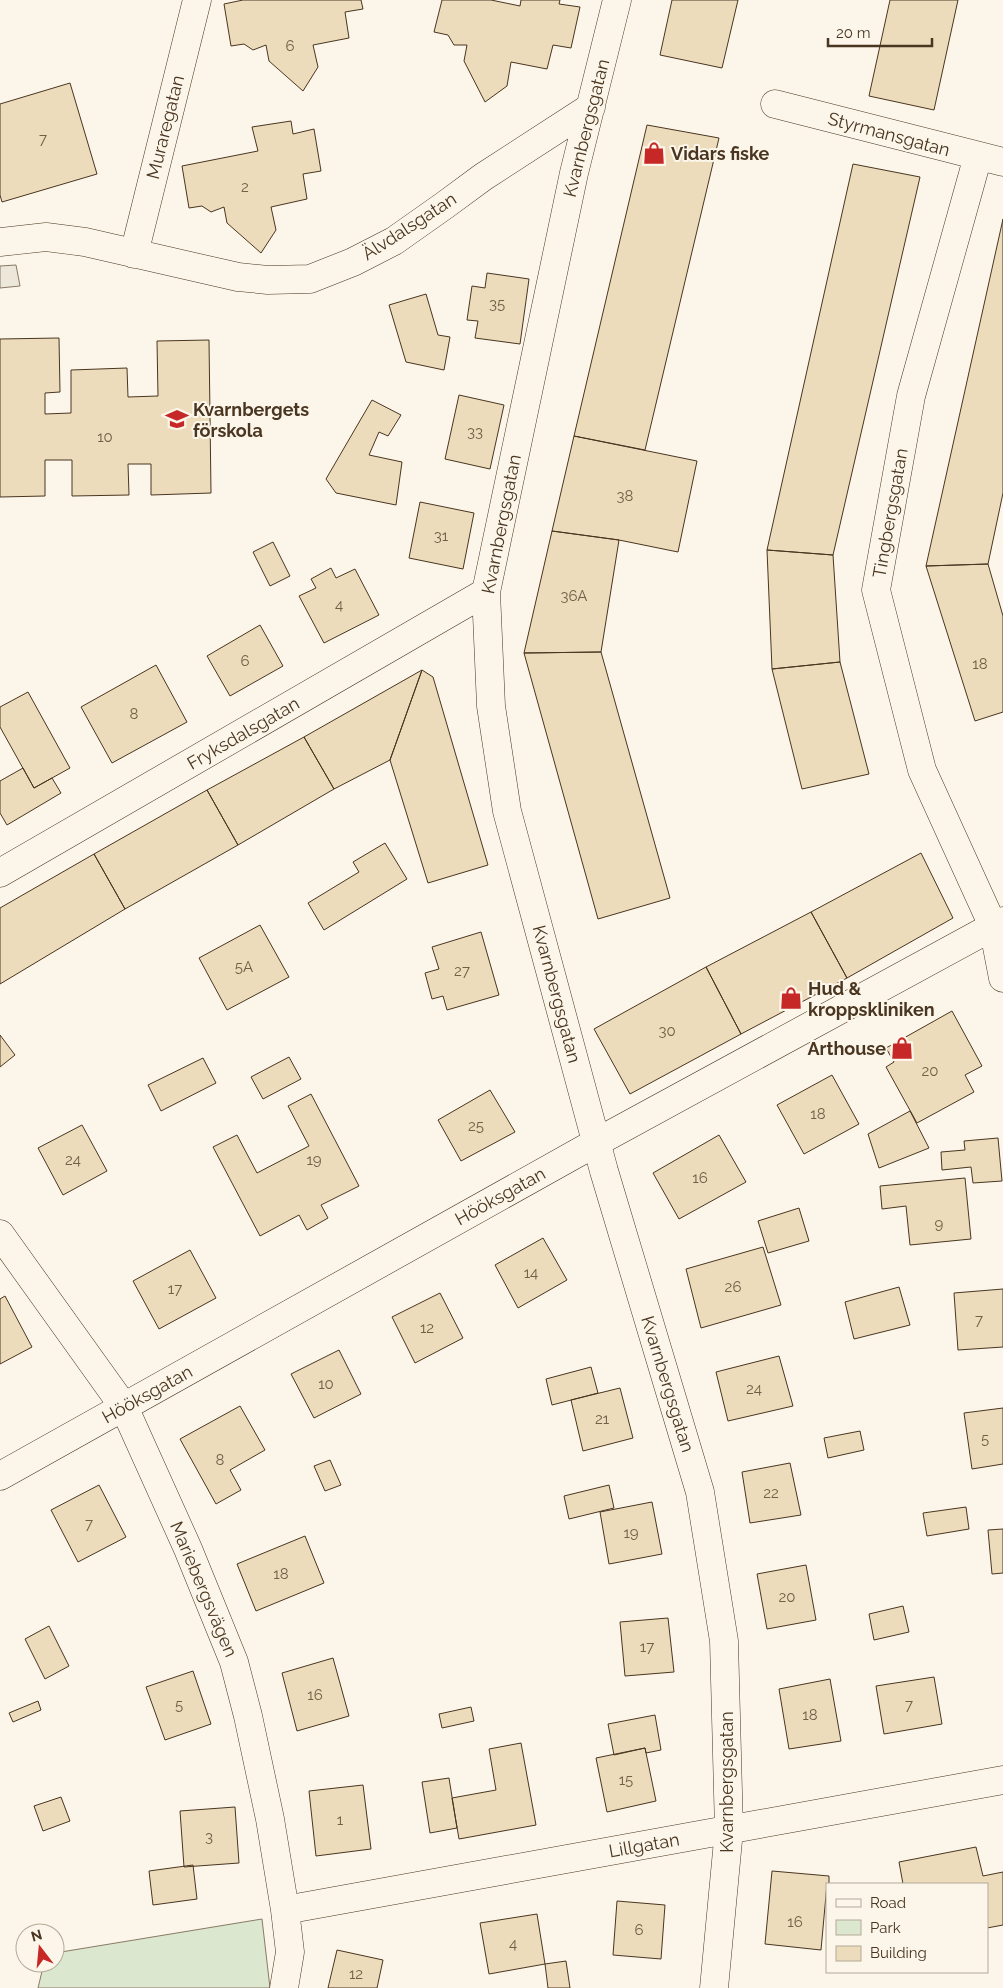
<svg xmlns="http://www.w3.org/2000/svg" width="1003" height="1988" font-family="Raleway,sans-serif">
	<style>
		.green { fill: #dce7d0; stroke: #887966 }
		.parking { fill: #ede7d9; stroke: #887966 }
		.building { fill: #ecdcbc; stroke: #4a3520 }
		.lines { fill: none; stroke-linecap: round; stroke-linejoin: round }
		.minor-casing { stroke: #4a3520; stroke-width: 29 }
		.tertiary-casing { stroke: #4a3520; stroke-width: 29 }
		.minor { stroke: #fbf6e9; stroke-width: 28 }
		.tertiary { stroke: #fbf6e9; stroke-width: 28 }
		.labels { text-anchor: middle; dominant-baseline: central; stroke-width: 4; stroke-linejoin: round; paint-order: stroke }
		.number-label { font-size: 15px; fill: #725f47 }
		.street-label { font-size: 18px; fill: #4a3520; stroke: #fbf6e9 }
		.poi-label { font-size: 18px; font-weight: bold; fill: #4a3520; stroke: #fbf6e9; text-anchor: start }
	</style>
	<rect width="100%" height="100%" fill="#fbf6e9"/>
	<!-- green -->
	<path class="green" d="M262 1919 270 1988H38L44 1963H55V1953Z"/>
	<!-- parking -->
	<path class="parking" d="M16 265 20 286 0 288V266Z"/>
	<!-- building -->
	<path class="building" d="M243 0H361L363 9 345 12 349 38 313 45 318 67 303 91 269 61 266 45 253 50 244 44 231 46 224 4Z
		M442 0H491L520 6 521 0H560L559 4 580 7 571 48 553 45 547 69 511 62 507 86 485 102 464 61 467 45H454L448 35 434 32Z
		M672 0H738L722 68 660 55Z
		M890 0H958L934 110 869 96Z
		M70 83 97 174 2 202 0 195V104Z
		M291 121 293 134 314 129 321 171 303 174 307 199 271 207 276 230 261 253 227 223 224 207 211 212 202 206 189 208 182 166 258 151 252 127Z
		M647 125 719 138 645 450 574 436Z
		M853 164 920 177 833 555 767 550Z
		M1003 219V493L988 564 926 566Z
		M487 273 529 279 520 344 475 338 478 321 467 320 472 286 485 288Z
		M426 294 438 335 450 337 444 370 406 362 389 305Z
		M59 338 60 392 45 393V414L71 413V370L127 368 128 397 158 396 157 341 209 340 211 493 151 495V464H128L129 495 72 496V460H45V496L0 497V339Z
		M459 395 504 405 490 469 445 459Z
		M372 400 401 415 388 436 379 432 369 455 402 462 396 505 336 493 326 479Z
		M574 436 697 461 678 552 619 540 552 531Z
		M420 502 474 513 463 569 409 558Z
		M552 531 619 540 601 652 524 653Z
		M273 542 290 576 270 586 253 552Z
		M767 550 833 555 840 662 772 669Z
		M988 564 1003 616V712L975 721 926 566Z
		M331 568 336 578 355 569 379 615 324 643 299 596 316 588 311 579Z
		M260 625 283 666 230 696 207 656Z
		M601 652 670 898 598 919 524 653Z
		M840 662 869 774 802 789 772 669Z
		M156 665 187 722 112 763 81 707Z
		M422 670 390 760 334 789 304 737Z
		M422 670 433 677 488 865 428 883 390 760Z
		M28 692 70 768 34 788 0 727V707Z
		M304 737 334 789 238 845 207 790Z
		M23 768 34 788 52 778 61 793 7 825 0 813V781Z
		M207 790 238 845 125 909 94 854Z
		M385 843 407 879 324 930 308 903 359 872 353 862Z
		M921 853 953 918 847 978 811 912Z
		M94 854 125 909 0 984V908Z
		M811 912 847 978 741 1034 706 967Z
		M260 925 289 977 227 1010 199 958Z
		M481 932 499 995 447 1010 443 996 432 999 425 973 439 969 432 947Z
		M706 967 741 1034 630 1094 594 1029Z
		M952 1011 982 1066 965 1075 974 1092 917 1123 886 1067 894 1062 886 1048Z
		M0 1035 15 1055 0 1067Z
		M289 1057 301 1079 263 1099 251 1077Z
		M203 1058 216 1083 161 1111 148 1085Z
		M832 1075 859 1124 804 1154 777 1105Z
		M490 1090 515 1132 461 1161 438 1120Z
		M311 1094 359 1186 321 1205 328 1218 307 1230 299 1215 260 1236 213 1147 237 1135 257 1173 309 1146 288 1106Z
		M910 1111 929 1148 879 1168 868 1134Z
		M82 1125 107 1171 63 1195 38 1148Z
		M719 1135 746 1182 679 1219 653 1173Z
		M998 1138 1002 1181 973 1183 971 1167 942 1170 941 1152 965 1150 964 1141Z
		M965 1178 971 1239 910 1245 906 1206 882 1209 880 1186Z
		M799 1208 809 1241 768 1253 758 1221Z
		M543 1238 567 1280 518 1308 495 1265Z
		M763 1247 781 1305 701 1328 686 1269Z
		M190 1250 216 1298 159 1329 133 1281Z
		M899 1287 910 1325 854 1339 845 1302Z
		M1003 1289V1347L958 1350 954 1293Z
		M440 1293 463 1338 415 1363 392 1317Z
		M5 1296 32 1347 0 1364V1299Z
		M339 1350 361 1394 314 1418 291 1374Z
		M779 1356 793 1406 728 1421 716 1372Z
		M591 1367 598 1393 552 1405 546 1379Z
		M620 1388 633 1438 583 1451 571 1400Z
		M240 1406 265 1450 230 1470 241 1490 216 1504 180 1439Z
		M1003 1408V1464L972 1469 964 1413Z
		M860 1431 864 1450 828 1458 824 1438Z
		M330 1460 341 1485 325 1491 314 1466Z
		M790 1463 801 1515 750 1523 742 1472Z
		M99 1485 126 1537 78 1562 51 1510Z
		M609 1485 614 1508 569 1519 564 1496Z
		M652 1502 662 1554 609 1564 600 1512Z
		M966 1507 969 1529 927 1536 923 1513Z
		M1003 1529V1573L992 1574 988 1530Z
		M305 1536 324 1583 256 1611 237 1564Z
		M806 1565 816 1620 767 1629 757 1574Z
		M903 1606 909 1632 874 1640 869 1614Z
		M668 1618 674 1672 625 1676 620 1622Z
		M49 1626 69 1666 45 1679 25 1639Z
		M333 1658 349 1716 297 1731 282 1673Z
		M193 1671 211 1724 165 1740 146 1687Z
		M934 1677 942 1724 884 1734 876 1686Z
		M830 1679 841 1741 789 1749 779 1689Z
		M38 1701 41 1710 13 1722 9 1713Z
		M471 1707 474 1721 442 1728 439 1714Z
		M655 1715 661 1750 646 1753 645 1748 614 1755 608 1724Z
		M521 1743 536 1825 459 1839 452 1798 496 1790 489 1749Z
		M645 1748 656 1801 607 1812 596 1758Z
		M449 1778 457 1828 430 1833 422 1782Z
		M363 1785 371 1849 316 1856 309 1791Z
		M61 1797 70 1821 43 1831 34 1806Z
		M235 1807 239 1863 184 1867 180 1811Z
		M976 1847 983 1876 1003 1872V1925L987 1928V1884H903L899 1862Z
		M193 1865 197 1899 153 1905 149 1871Z
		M772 1871 829 1876V1884H827L821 1950 765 1944Z
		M617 1901 665 1905 661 1959 613 1955Z
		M537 1914 545 1964 489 1974 480 1923Z
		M337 1950 383 1960 377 1988H328Z
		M566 1961 570 1988H548L545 1964Z"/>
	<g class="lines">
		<defs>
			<path id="minor" d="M617 0 574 173 486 592 491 706 507 811 604 1171 700 1492 724 1641 729 1830 714 1988
				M775 104 1003 162
				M978 156 911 396 876 590 922 770 993 926 1003 978
				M0 242 46 237 85 242 238 277 268 280 310 279 353 262 394 241 445 205 483 177 591 107
				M134 254 197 0
				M0 873 486 592
				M0 1234 124 1407 188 1549 234 1662 248 1716 270 1819 285 1910 290 1952 284 1988
				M285 1910 1003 1780"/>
			<path id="tertiary" d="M0 1476 597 1142 1003 921"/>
		</defs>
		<!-- minor casing -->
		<use href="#minor" class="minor-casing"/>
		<!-- tertiary casing -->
		<use href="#tertiary" class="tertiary-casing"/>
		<!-- minor -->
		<use href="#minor" class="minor"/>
		<!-- tertiary -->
		<use href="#tertiary" class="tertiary"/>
	</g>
	<!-- icons -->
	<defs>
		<symbol id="shop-bare" viewBox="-9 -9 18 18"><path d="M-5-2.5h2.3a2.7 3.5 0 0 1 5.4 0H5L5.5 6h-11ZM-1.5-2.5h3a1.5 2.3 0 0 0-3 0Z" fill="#c62828" stroke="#fbf6e9" stroke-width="2.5" paint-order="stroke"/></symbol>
		<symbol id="school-bare" viewBox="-9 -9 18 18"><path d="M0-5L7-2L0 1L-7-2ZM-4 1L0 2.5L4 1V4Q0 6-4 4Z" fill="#c62828" stroke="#fbf6e9" stroke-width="2.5" paint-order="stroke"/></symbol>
	</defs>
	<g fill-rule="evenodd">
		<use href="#shop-bare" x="638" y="137" width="32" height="32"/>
		<use href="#school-bare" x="161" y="403" width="32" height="32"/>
		<use href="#shop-bare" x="775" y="982" width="32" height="32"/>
		<use href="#shop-bare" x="886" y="1032" width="32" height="32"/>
	</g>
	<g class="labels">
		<!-- number labels -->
		<g class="number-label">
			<text x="290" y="46">6</text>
			<text x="43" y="139">7</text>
			<text x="245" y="187">2</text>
			<text x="497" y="304">35</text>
			<text x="475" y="432">33</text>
			<text x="105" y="437">10</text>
			<text x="625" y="496">38</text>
			<text x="441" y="536">31</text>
			<text x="574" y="596">36A</text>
			<text x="339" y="605">4</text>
			<text x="245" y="661">6</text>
			<text x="980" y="664">18</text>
			<text x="134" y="714">8</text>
			<text x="244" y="967">5A</text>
			<text x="462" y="971">27</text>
			<text x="667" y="1031">30</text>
			<text x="930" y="1071">20</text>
			<text x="818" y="1114">18</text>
			<text x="476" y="1126">25</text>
			<text x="73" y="1160">24</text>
			<text x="314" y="1160">19</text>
			<text x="700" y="1178">16</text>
			<text x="939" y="1224">9</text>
			<text x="531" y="1273">14</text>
			<text x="733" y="1287">26</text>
			<text x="175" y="1289">17</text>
			<text x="979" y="1320">7</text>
			<text x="427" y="1328">12</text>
			<text x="326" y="1384">10</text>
			<text x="754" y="1389">24</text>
			<text x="602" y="1419">21</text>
			<text x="985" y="1439">5</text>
			<text x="220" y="1460">8</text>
			<text x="771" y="1493">22</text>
			<text x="89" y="1524">7</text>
			<text x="631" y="1533">19</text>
			<text x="281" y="1574">18</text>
			<text x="787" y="1597">20</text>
			<text x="647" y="1647">17</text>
			<text x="315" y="1695">16</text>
			<text x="179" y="1705">5</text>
			<text x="909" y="1705">7</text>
			<text x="810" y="1715">18</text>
			<text x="626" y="1780">15</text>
			<text x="340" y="1820">1</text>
			<text x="209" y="1837">3</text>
			<text x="795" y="1922">16</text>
			<text x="639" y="1930">6</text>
			<text x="513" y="1944">4</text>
			<text x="356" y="1974">12</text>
		</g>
		<!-- street labels -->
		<g class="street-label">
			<text transform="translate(165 127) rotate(-76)">Muraregatan</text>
			<text transform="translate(586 128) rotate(-76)">Kvarnbergsgatan</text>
			<text transform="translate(889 134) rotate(15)">Styrmansgatan</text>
			<text transform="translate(409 226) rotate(-33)">Älvdalsgatan</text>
			<text transform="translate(890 513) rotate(-80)">Tingbergsgatan</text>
			<text transform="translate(501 524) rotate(-79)">Kvarnbergsgatan</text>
			<text transform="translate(243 733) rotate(-30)">Fryksdalsgatan</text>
			<text transform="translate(557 994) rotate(75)">Kvarnbergsgatan</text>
			<text transform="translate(500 1196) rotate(-29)">Hööksgatan</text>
			<text transform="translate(668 1384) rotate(73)">Kvarnbergsgatan</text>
			<text transform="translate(147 1394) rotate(-29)">Hööksgatan</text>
			<text transform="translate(204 1589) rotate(67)">Mariebergsvägen</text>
			<text transform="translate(726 1782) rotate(-90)">Kvarnbergsgatan</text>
			<text transform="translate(644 1845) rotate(-10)">Lillgatan</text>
		</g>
		<!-- poi labels -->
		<g class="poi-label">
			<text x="671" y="153">Vidars fiske</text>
			<text x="193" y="409">Kvarnbergets<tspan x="193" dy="21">förskola</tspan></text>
			<text x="808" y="988">Hud &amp;<tspan x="808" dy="21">kroppskliniken</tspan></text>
			<text x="886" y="1048" text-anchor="end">Arthouse</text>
		</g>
	</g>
	<!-- legend -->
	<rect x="826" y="1883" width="162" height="90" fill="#fbf6e9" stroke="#b4a999"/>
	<rect x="836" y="1899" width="25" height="8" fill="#fbf6e9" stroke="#b4a999"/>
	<text x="870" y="1908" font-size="15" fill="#4a3520">Road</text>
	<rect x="836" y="1920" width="25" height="15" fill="#dce7d0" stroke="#b4a999"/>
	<text x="870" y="1933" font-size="15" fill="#4a3520">Park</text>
	<rect x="836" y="1946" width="25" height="15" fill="#ecdcbc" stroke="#b4a999"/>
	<text x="870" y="1958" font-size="15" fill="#4a3520">Building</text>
	<!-- north arrow -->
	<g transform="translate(40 1948) rotate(344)"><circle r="24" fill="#fbf6e9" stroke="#b4a999"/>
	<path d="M0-4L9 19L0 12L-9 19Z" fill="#c62828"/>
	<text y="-8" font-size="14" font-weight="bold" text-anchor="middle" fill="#4a3520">N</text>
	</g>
	<!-- scale -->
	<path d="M828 38v8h104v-8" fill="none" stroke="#4a3520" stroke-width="2.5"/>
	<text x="836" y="38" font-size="15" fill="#4a3520" stroke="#fbf6e9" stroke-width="4" paint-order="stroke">20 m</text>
</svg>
